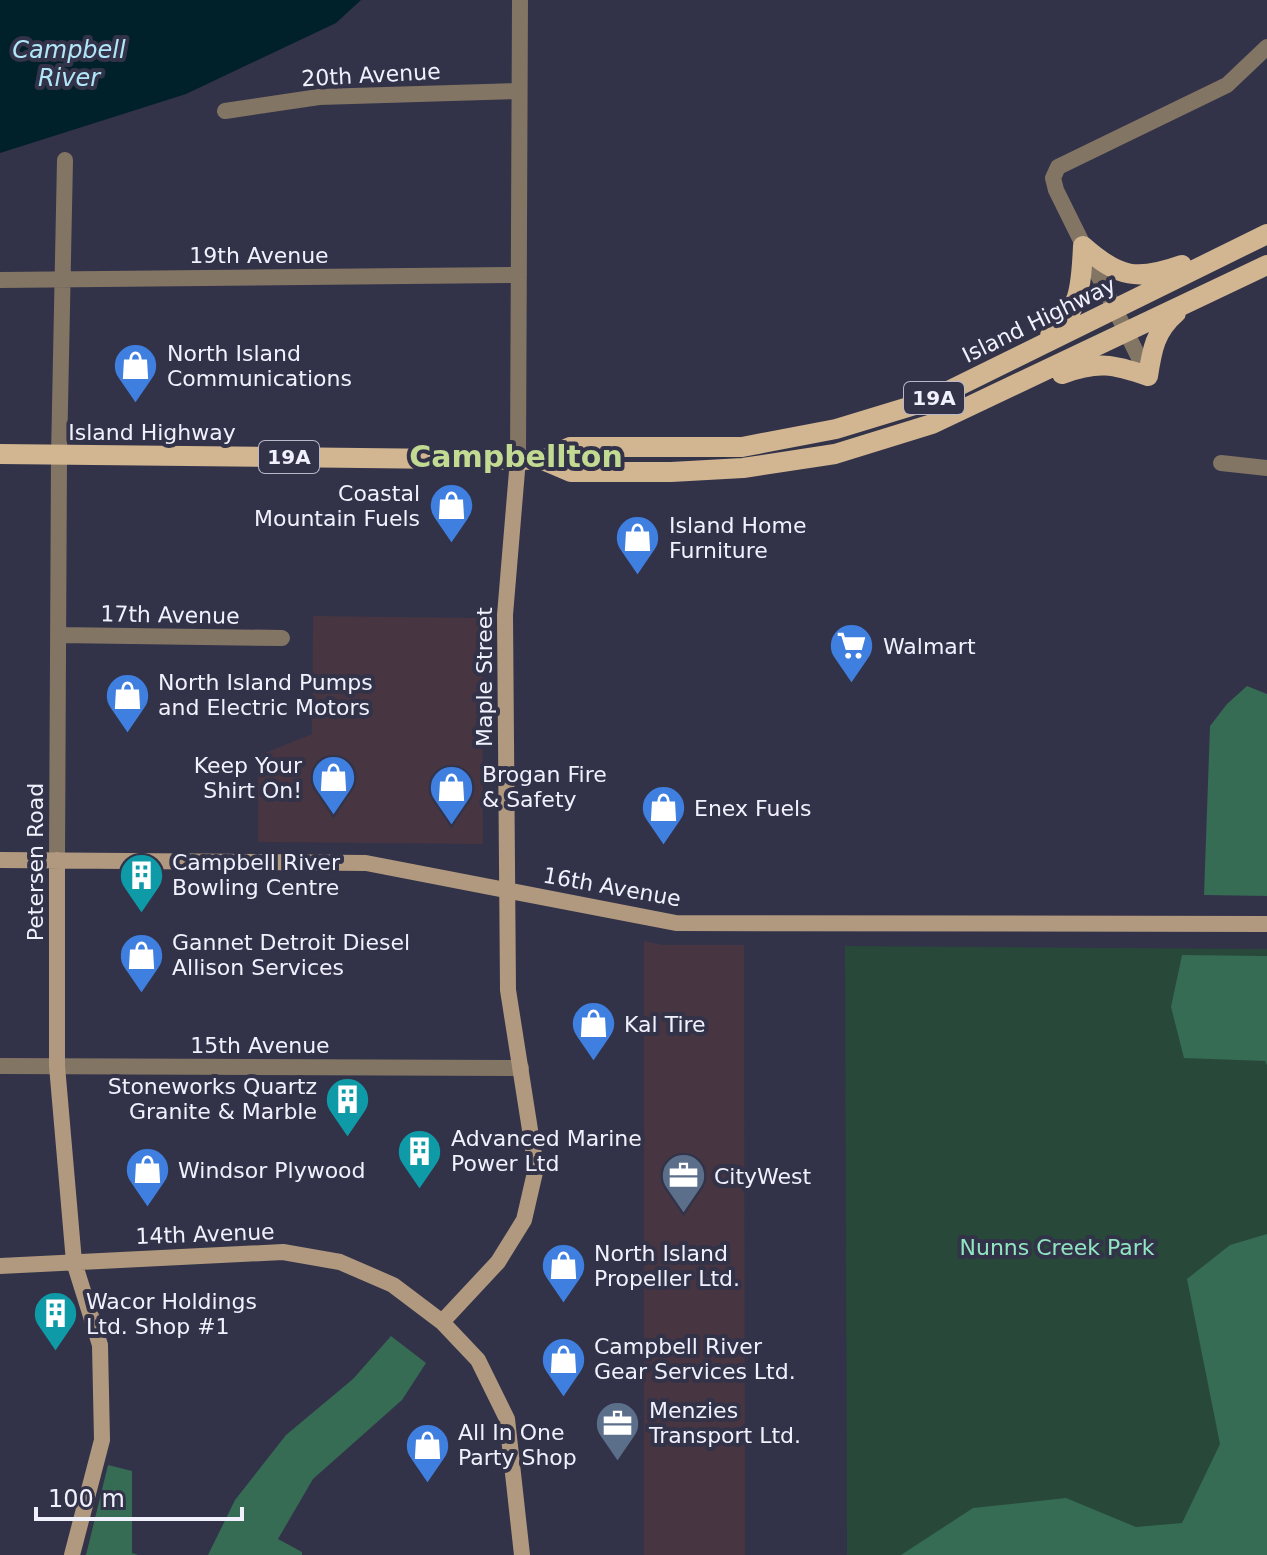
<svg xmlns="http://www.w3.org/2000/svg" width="1267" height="1555" font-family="'DejaVu Sans',sans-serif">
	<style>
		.commercial { fill: #473642 }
		.green { fill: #28483a }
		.forest { fill: #366b54 }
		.water { fill: #00202a }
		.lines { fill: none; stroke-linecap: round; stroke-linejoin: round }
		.street { stroke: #837564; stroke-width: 16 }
		.secondary { stroke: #b0997e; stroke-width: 16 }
		.primary { stroke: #d2b591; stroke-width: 20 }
		.labels { text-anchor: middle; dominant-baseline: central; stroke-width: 8; stroke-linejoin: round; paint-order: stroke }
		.shield { fill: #323249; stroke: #b8b8c8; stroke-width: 2 }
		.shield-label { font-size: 20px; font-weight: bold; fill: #f1f1fe }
		.street-label { font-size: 22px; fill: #f1f1fe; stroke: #323249 }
		.poi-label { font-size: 22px; fill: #f1f1fe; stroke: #323249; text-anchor: start }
		.park-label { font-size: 22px; fill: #91e6c0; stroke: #323249 }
		.water-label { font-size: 24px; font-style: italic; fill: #b1e6f8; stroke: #323249 }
		.district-label { font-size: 30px; font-weight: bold; fill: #c2da91; stroke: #323249 }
	</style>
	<rect width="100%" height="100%" fill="#323249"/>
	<!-- commercial -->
	<path class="commercial" d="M313 616 482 618 483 844 258 842V756L312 734Z
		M644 941 662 945H744L745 1555H644Z"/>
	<!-- green -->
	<path class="green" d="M845 946 1267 949V1555H847Z"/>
	<!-- forest -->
	<path class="forest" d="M1247 686 1267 694V896L1204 895 1210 726 1227 704Z
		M1182 955 1267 956V1065L1265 1061 1184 1058 1171 1007Z
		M1267 1234V1555H901L973 1508 1066 1498 1136 1527 1182 1523 1220 1444 1187 1279 1230 1245Z
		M391 1336 426 1363 402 1400 313 1479 278 1539 302 1552V1555H208L235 1500 286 1435 353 1379Z
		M108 1465 132 1471V1553L138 1555H86Z"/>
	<!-- water -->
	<path class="water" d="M0 0H361L336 23 186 94 0 153Z"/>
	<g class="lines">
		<!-- street -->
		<path class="street" d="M225 111 319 97 519 91
			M0 280 519 275
			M1148 376 1056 190 1053 178 1058 167 1227 85 1267 47
			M518 459 520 0
			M1221 463 1267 468
			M58 635 282 638
			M57 860 59 456 65 160
			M0 1066 521 1068"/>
		<!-- secondary -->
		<path class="secondary" d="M0 860 366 863 676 923 1267 924
			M57 860V1066L74 1262 100 1345 102 1440 72 1555
			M0 1266 283 1252 340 1262 393 1285 442 1322 478 1360 507 1419 522 1555
			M442 1322 498 1262 524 1220 536 1168 508 990 505 615 518 459"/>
		<!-- primary -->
		<path class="primary" d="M1083 246C1119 278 1137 281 1182 265
			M1050 336C1081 308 1081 286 1083 246
			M1062 374C1098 361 1113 364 1148 376 1152 350 1155 331 1176 313
			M0 454 543 460 571 472H671L743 468 835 454 932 424 1267 265
			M543 460 570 447H742L836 429 928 401 1267 234"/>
	</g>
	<!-- icons -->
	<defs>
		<symbol id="shop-pin" viewBox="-11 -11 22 30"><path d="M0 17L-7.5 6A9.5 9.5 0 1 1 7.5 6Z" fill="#3f7fe0" stroke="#323249"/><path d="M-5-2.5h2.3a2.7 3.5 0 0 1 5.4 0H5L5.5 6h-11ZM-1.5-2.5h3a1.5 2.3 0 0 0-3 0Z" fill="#fff"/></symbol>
		<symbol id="supermarket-pin" viewBox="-11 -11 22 30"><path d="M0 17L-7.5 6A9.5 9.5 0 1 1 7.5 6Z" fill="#3f7fe0" stroke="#323249"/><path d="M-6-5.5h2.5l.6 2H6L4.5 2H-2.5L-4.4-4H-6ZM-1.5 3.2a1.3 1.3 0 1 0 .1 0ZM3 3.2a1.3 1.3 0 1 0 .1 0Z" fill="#fff"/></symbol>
		<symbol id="building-pin" viewBox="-11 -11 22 30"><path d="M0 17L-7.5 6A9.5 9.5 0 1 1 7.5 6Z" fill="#0f9aa8" stroke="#323249"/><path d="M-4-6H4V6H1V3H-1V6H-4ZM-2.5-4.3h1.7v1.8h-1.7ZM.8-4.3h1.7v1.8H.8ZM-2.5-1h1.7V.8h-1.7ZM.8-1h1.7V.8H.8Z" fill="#fff"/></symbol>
		<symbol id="office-pin" viewBox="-11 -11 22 30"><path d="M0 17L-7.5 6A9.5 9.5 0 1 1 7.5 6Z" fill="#5c6f8a" stroke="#323249"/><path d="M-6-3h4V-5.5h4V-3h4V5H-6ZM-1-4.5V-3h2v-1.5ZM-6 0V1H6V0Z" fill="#fff"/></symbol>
	</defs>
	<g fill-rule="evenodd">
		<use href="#shop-pin" x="110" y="340" width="51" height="69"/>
		<use href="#shop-pin" x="426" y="480" width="51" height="69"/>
		<use href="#shop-pin" x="612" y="512" width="51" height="69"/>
		<use href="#supermarket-pin" x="826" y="620" width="51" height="69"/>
		<use href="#shop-pin" x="102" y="670" width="51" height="69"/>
		<use href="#shop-pin" x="308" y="752" width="51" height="69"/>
		<use href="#shop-pin" x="426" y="762" width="51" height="69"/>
		<use href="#shop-pin" x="638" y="782" width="51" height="69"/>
		<use href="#building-pin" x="116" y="850" width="51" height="69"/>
		<use href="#shop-pin" x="116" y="930" width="51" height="69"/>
		<use href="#shop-pin" x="568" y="998" width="51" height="69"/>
		<use href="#building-pin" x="322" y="1074" width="51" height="69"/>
		<use href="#building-pin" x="394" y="1126" width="51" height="69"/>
		<use href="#shop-pin" x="122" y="1144" width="51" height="69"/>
		<use href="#office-pin" x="658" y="1150" width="51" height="69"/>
		<use href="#shop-pin" x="538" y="1240" width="51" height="69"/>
		<use href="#building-pin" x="30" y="1288" width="51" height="69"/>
		<use href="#shop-pin" x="538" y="1334" width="51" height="69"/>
		<use href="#office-pin" x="592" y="1398" width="51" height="69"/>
		<use href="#shop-pin" x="402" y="1420" width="51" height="69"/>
	</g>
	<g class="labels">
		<!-- shield labels -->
		<g class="shield">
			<rect x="904" y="382" width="60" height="32" rx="6"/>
			<rect x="259" y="441" width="60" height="32" rx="6"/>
		</g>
		<g class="shield-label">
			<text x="934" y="398">19A</text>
			<text x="289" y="457">19A</text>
		</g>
		<!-- street labels -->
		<g class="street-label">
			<text transform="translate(371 75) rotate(-3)">20th Avenue</text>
			<text x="259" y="255">19th Avenue</text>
			<text transform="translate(1039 320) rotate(-26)">Island Highway</text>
			<text x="152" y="432">Island Highway</text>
			<text transform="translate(170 615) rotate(1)">17th Avenue</text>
			<text transform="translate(484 677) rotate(-90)">Maple Street</text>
			<text transform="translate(35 862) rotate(-90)">Petersen Road</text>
			<text transform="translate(612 887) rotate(10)">16th Avenue</text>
			<text x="260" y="1045">15th Avenue</text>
			<text transform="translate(205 1234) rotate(-2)">14th Avenue</text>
		</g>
		<!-- poi labels -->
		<g class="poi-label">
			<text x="167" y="353">North Island<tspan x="167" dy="25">Communications</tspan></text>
			<text x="420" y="493" text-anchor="end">Coastal<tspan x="420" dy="25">Mountain Fuels</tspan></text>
			<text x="669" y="525">Island Home<tspan x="669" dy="25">Furniture</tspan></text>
			<text x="883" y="646">Walmart</text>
			<text x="158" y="682">North Island Pumps<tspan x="158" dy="25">and Electric Motors</tspan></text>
			<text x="302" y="765" text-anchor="end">Keep Your<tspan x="302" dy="25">Shirt On!</tspan></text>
			<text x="482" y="774">Brogan Fire<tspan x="482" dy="25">&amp; Safety</tspan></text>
			<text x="694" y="808">Enex Fuels</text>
			<text x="172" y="862">Campbell River<tspan x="172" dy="25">Bowling Centre</tspan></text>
			<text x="172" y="942">Gannet Detroit Diesel<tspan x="172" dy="25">Allison Services</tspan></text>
			<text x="624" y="1024">Kal Tire</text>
			<text x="317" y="1086" text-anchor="end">Stoneworks Quartz<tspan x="317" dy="25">Granite &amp; Marble</tspan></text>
			<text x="451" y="1138">Advanced Marine<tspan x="451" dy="25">Power Ltd</tspan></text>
			<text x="178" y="1170">Windsor Plywood</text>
			<text x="714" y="1176">CityWest</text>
			<text x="594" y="1253">North Island<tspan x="594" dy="25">Propeller Ltd.</tspan></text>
			<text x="86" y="1301">Wacor Holdings<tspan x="86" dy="25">Ltd. Shop #1</tspan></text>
			<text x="594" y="1346">Campbell River<tspan x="594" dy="25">Gear Services Ltd.</tspan></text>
			<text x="649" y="1410">Menzies<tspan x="649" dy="25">Transport Ltd.</tspan></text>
			<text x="458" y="1432">All In One<tspan x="458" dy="25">Party Shop</tspan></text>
		</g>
		<!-- park labels -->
		<g class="park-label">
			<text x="1057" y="1247">Nunns Creek Park</text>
		</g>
		<!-- water labels -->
		<g class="water-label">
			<text x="69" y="50">Campbell<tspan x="69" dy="28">River</tspan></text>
		</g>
		<!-- district labels -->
		<g class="district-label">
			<text x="516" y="456">Campbellton</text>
		</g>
	</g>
	<!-- scale -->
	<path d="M36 1507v12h206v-12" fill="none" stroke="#f1f1fe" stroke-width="4"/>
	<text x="48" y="1507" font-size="24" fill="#f1f1fe" stroke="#323249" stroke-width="6" paint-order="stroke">100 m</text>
</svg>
